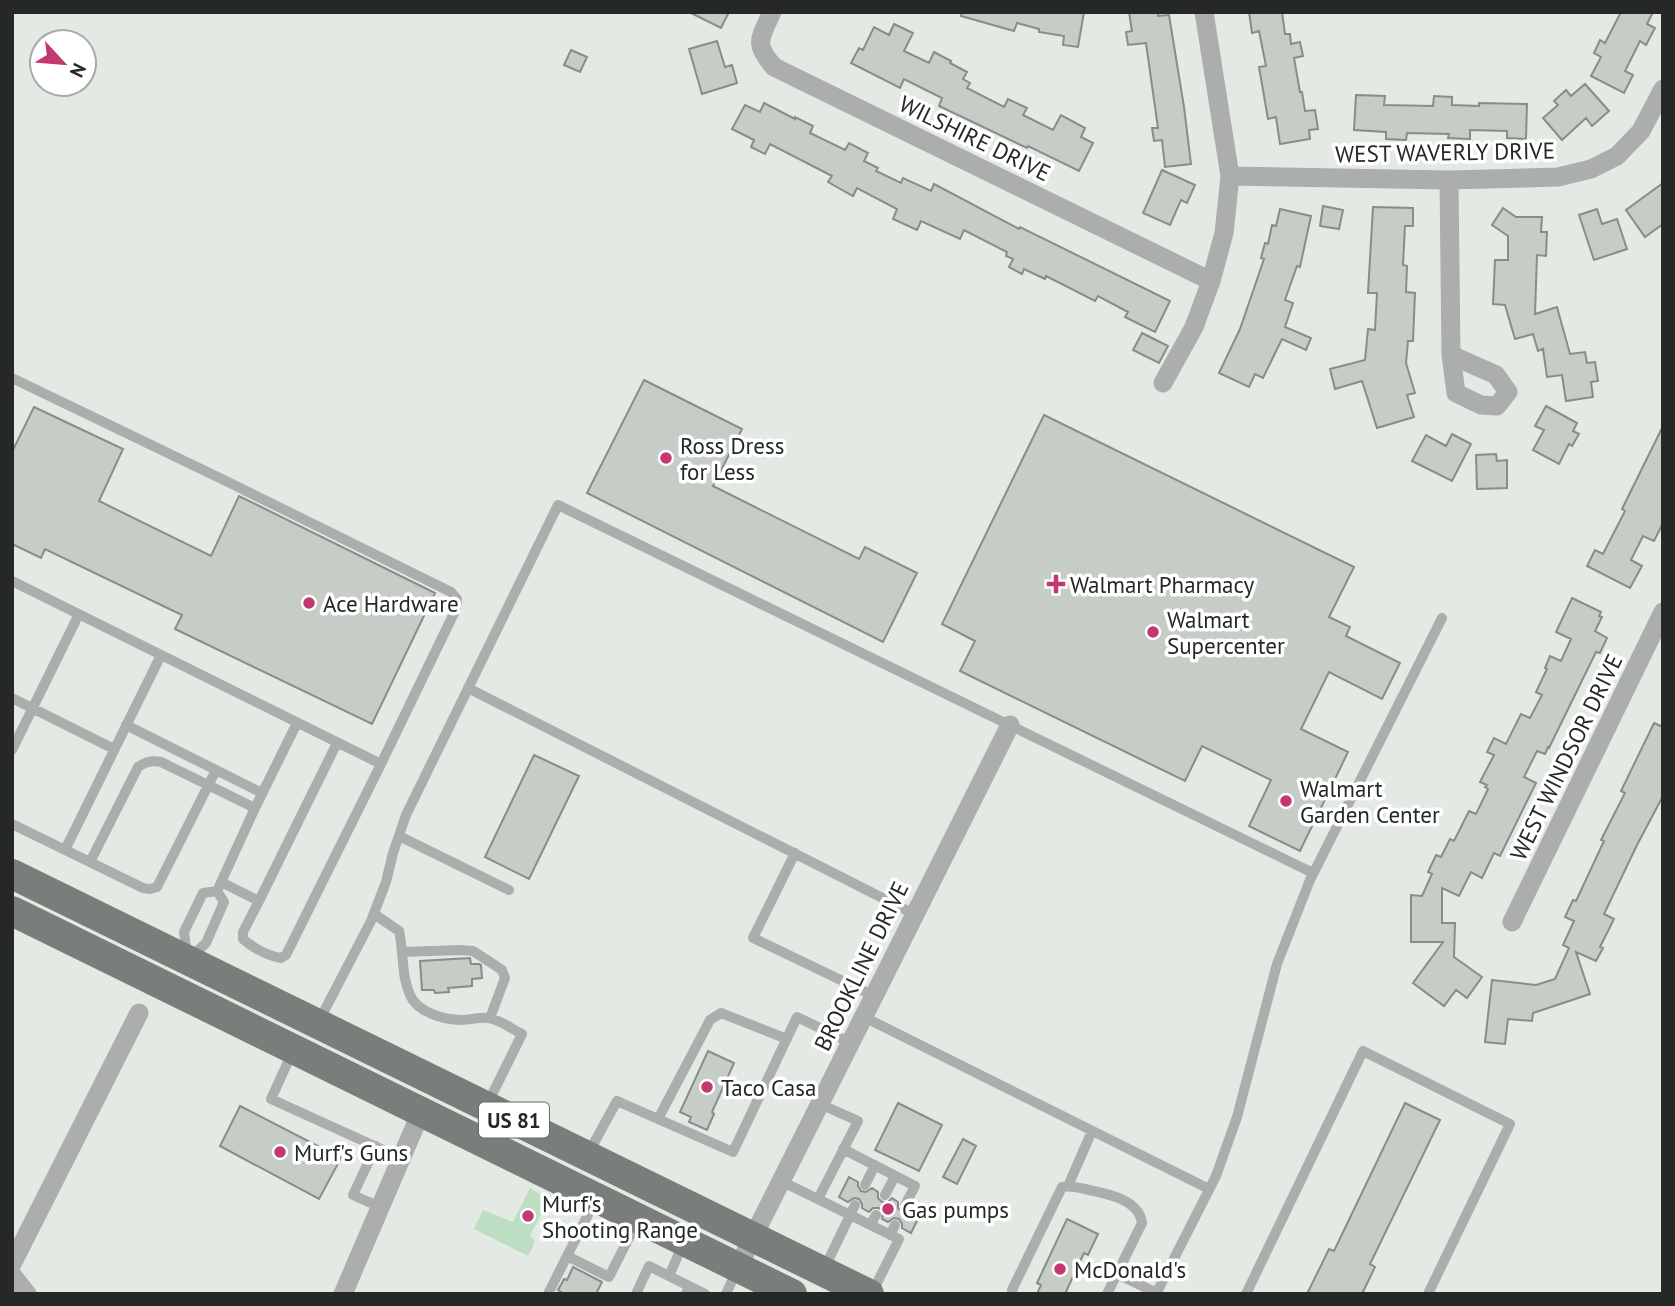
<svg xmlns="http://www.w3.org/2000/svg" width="1675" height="1306" font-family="'PT Sans',sans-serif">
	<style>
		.green { fill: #bedec4 }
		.building { fill: #c6cdc7; stroke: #878d88; stroke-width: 2 }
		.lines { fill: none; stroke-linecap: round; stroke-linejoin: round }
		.service { stroke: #abaeac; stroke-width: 10 }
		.minor { stroke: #abaeac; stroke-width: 19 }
		.primary { stroke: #797e7a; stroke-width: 30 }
		.poi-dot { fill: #c33870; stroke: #fff; stroke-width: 2.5 }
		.labels { text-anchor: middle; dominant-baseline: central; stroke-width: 7; stroke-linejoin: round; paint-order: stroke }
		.shield { fill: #fff; stroke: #666866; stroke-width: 2 }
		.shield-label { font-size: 21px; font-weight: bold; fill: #252825 }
		.street-label { font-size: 23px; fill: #252825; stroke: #fff }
		.poi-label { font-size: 23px; fill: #252825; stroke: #fff; text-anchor: start }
	</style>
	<rect width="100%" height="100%" fill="#e3eae4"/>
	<!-- green -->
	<path class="green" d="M530 1188 549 1200 530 1235 535 1242 528 1256 474 1229 483 1210 513 1222Z"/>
	<!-- building -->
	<path class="building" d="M689 12H729L721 28Z
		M962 12H1084L1078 47 1063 45 1064 36 1039 32V29L1017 23 1014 31 961 16Z
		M1129 12H1158V16L1169 15 1184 107 1191 164 1165 167 1162 140 1154 141 1152 128H1158L1146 43 1128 45 1126 32 1132 31Z
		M1249 12H1282L1285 34H1290L1291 44 1300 42 1303 56 1294 58 1300 92H1302L1305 111 1315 110 1318 129 1309 130 1310 139 1280 144 1276 117 1268 119 1259 67 1266 66 1259 31 1252 33Z
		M1621 12H1653L1647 24 1655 28 1646 45 1640 41 1625 71 1633 75 1624 93 1591 76 1601 57 1594 53 1600 40 1605 43Z
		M894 24 913 33 904 51 929 63 934 52 951 61 950 63 967 72 963 79 970 83 967 88 1004 107 1008 99 1027 108 1023 115 1053 130 1061 115 1085 128 1081 137 1093 143 1079 171 1028 146 1027 148 939 106 942 98 904 79 900 88 851 63 859 48 863 50 874 27 889 35Z
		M717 41 725 67 732 65 737 83 702 94 689 49Z
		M571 50 587 57 580 72 564 65Z
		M1585 84 1609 111 1592 126 1586 118 1562 140 1543 118 1558 105 1554 101 1566 90 1571 96Z
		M1356 95 1385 96 1384 105 1433 106 1434 96 1452 97V105L1479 106V103L1527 104 1526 139 1507 138V131L1470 130V139L1448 138 1449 134 1407 133 1406 140 1386 139V132L1354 130Z
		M764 103 795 119V117L813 126 810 133 845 150 849 143 868 153 864 161 878 168 876 171 901 183 903 178 931 191 934 184 1019 229 1020 227 1170 301 1155 332 1125 317 1128 312 1098 296 1095 301 1046 276 1045 279 1024 269 1022 274 1009 267 1013 259 1006 256 1007 252 964 230 960 239 921 221 917 230 893 219 897 209 857 188 853 196 828 182 832 176 770 144 765 154 751 147 754 140 732 129 745 105 760 112Z
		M1162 170 1195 185 1187 203 1181 200 1170 225 1143 213Z
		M1663 183V224L1645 237 1626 210Z
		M1323 206 1343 210 1339 229 1320 226Z
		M1373 207 1413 208V226H1405L1403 265 1407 266 1406 292 1415 293 1413 341H1408L1406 363 1415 393 1407 395 1414 417 1377 428 1362 381 1335 389 1330 369 1365 360 1368 329 1375 330 1377 293H1368Z
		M1503 208 1516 217H1542L1541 232H1547L1546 256 1537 255 1535 314 1557 307 1570 354 1585 352 1587 363 1595 362 1598 381 1591 382 1593 397 1566 401 1562 375 1547 377 1543 349 1538 351 1533 334 1515 339 1505 305 1493 304 1495 260H1508V236L1492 225Z
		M1280 209 1311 216 1300 267 1297 266 1285 300 1293 303 1285 327 1311 338 1306 350 1282 339 1263 378 1255 374 1249 387 1219 373 1240 329 1264 259 1261 258 1265 243 1268 244 1272 225 1276 226Z
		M1597 209 1602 224 1617 219 1627 249 1594 260 1579 215Z
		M1142 333 1168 346 1159 363 1133 350Z
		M644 380 742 429 713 486 859 559 865 547 917 573 883 642 587 493Z
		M1546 406 1577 423 1573 431 1579 434 1572 446 1569 444 1559 464 1533 450 1544 430 1535 426Z
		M34 407 123 449 99 501 211 556 239 496 435 593 372 724 175 629 182 615 45 549 41 558 12 544V452Z
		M1044 415 1354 567 1329 617 1350 627 1346 636 1400 663 1382 699 1329 672 1301 729 1348 752 1300 851 1249 826 1271 780 1202 746 1185 781 960 671 975 641 942 624Z
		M1663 426V523L1654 541 1643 536 1631 560 1642 566 1630 588 1587 566 1595 550 1603 554 1625 511 1622 509Z
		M1452 434 1471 444 1452 481 1412 461 1426 435 1446 446Z
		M1496 454 1497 461 1507 460V488L1477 489 1476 455Z
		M1572 598 1601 612 1599 616 1602 617 1595 631 1607 638 1600 653 1596 652 1549 748 1548 747 1545 754 1537 751 1524 777 1536 783 1500 856 1494 853 1482 878 1471 872 1459 896 1442 888V923H1455L1454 957 1482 977 1467 998 1456 990 1444 1006 1413 983 1443 942H1411V895L1422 896 1432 874 1428 872 1436 855 1441 857 1450 839 1454 841 1469 811 1476 814 1488 789 1485 787 1487 785 1480 782 1494 755 1487 752 1494 738 1506 744 1521 714 1530 718 1542 695 1536 692 1547 669 1545 668 1550 656 1561 661 1571 639 1556 632Z
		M1654 723 1663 727V796L1637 845 1604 914 1614 919 1600 947 1603 948 1596 961 1576 952 1590 994 1533 1013 1532 1021 1508 1019 1505 1044 1485 1042 1492 980 1536 985 1555 979 1569 948 1563 945 1574 921 1565 917 1573 900 1576 901 1604 841 1601 840 1625 793 1621 791Z
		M534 755 579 776 529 879 485 857Z
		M470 958 471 964H479L481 965 482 978 472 979V986L448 988 449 992 435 993 434 990H422L420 961Z
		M708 1051 734 1063 712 1112 714 1114 707 1130 689 1122 691 1117 680 1112Z
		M898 1103 942 1125 919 1171 875 1150Z
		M1405 1103 1440 1120 1370 1264 1375 1267 1362 1294H1307L1329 1249 1334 1251Z
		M240 1106 341 1158 319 1199 220 1146Z
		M963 1139 976 1146 957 1184 943 1177Z
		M849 1177 858 1182V1186L861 1191 866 1192 872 1188 878 1192V1198L882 1202H888L892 1198 898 1202V1208L902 1212H908L912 1208 921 1213 911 1233 902 1228V1224L899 1219 894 1218 888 1222 882 1219 883 1212 879 1208H873L869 1212 862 1208V1204L859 1199 854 1198 848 1202 839 1197Z
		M1067 1219 1098 1234 1088 1255 1084 1253 1065 1294H1037L1041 1285 1037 1283Z
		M573 1267 602 1282 596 1294H560L561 1292 558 1290 564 1279 567 1280Z"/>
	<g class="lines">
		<!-- service -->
		<path class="service" d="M12 378 228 482 451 592 457 599 456 609 381 764 286 955 281 958C268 956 253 948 243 939V932L259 901 221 882
			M12 581 381 764
			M468 688 914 914
			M12 698 114 749
			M126 725 262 793
			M12 750 79 614
			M12 824 143 888 150 889 157 887 216 770
			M399 836 509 890
			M65 850 161 655
			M795 853 753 938 874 996
			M90 862 138 767C146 762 151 760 161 762L255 808
			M217 891 255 808 297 723
			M259 901 337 743
			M374 914 399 931C404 952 401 975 410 995 417 1012 444 1020 461 1020 470 1020 479 1017 488 1018 499 1019 512 1029 522 1034L487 1105
			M402 952 460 950 473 951 496 966 502 970 505 978 490 1018
			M187 955 184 932 203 893 217 891
			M191 957 206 943 224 902 217 891
			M864 1017 1209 1189
			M319 1021 371 921 386 882 393 853 406 815 558 505 1313 873
			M292 1053 271 1099 401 1158
			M658 1119 710 1020 721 1013 787 1039
			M376 1146 353 1195 380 1207
			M843 1149 915 1186 905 1205
			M589 1152 617 1101 733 1152 797 1017 851 1043
			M781 1181 899 1239 872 1293
			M865 1185 875 1165
			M1068 1186 1092 1131
			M885 1195 895 1176
			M818 1199 858 1121 820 1104
			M595 1201 567 1256 609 1277 637 1222
			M870 1225 876 1215
			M890 1235 895 1225
			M825 1267 855 1205
			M1117 1274 1157 1293
			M669 1276 683 1244
			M548 1294 567 1256
			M636 1294 649 1266 689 1286
			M686 1294 689 1286 705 1294
			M726 1294 736 1272
			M1013 1294 1012 1290 1062 1187C1071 1185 1080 1188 1089 1190 1109 1194 1139 1200 1142 1223L1107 1294
			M1156 1294 1216 1176 1237 1117 1277 964 1310 880 1442 618
			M1246 1294 1363 1051 1510 1124 1428 1294"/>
		<!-- minor -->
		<path class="minor" d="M772 12C760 39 753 43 774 67L1211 281
			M1230 176 1449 180 1558 177 1591 169 1617 156 1641 131 1663 89
			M1449 180 1451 355
			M1451 355 1496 375 1508 392 1497 406 1481 405 1456 393Z
			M1163 383 1194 327 1211 281 1224 233 1230 176 1204 12
			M1512 922 1663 612
			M12 1264 139 1013
			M738 1267 1010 725
			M12 1275 27 1294
			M343 1294 421 1112"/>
		<!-- primary -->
		<path class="primary" d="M12 874 869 1294
			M12 911 792 1294"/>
	</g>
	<!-- markers -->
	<g class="poi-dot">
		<circle cx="666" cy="458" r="7"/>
		<path d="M1052.5 573.5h7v7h7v7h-7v7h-7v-7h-7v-7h7z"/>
		<circle cx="309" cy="603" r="7"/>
		<circle cx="1153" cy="632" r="7"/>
		<circle cx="1286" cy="801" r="7"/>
		<circle cx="707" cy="1087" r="7"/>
		<circle cx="280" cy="1152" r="7"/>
		<circle cx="888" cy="1209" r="7"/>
		<circle cx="528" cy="1216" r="7"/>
		<circle cx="1060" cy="1269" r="7"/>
	</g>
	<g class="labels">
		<!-- shield labels -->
		<rect class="shield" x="479" y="1102.5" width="70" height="35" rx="5"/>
		<g class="shield-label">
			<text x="514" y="1120">US 81</text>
		</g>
		<!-- street labels -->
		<g class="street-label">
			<text transform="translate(975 138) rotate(26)">WILSHIRE DRIVE</text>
			<text transform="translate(1445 152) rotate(-1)">WEST WAVERLY DRIVE</text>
			<text transform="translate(1566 757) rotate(-64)">WEST WINDSOR DRIVE</text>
			<text transform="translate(861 966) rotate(-64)">BROOKLINE DRIVE</text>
		</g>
		<!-- poi labels -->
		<g class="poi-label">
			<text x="680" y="445">Ross Dress<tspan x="680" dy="26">for Less</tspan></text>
			<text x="1070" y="584">Walmart Pharmacy</text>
			<text x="323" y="603">Ace Hardware</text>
			<text x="1167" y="619">Walmart<tspan x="1167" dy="26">Supercenter</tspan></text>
			<text x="1300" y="788">Walmart<tspan x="1300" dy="26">Garden Center</tspan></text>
			<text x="721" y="1087">Taco Casa</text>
			<text x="294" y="1152">Murf's Guns</text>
			<text x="542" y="1203">Murf's<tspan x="542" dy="26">Shooting Range</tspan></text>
			<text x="902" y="1209">Gas pumps</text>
			<text x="1074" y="1269">McDonald's</text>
		</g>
	</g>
	<!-- border -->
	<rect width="1675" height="1306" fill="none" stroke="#252825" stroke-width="28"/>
	<!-- north arrow -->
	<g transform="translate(63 63) rotate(116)"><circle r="33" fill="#ffffff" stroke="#a8a9a8" stroke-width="2"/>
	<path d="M0-5L12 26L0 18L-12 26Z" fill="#c33870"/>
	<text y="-10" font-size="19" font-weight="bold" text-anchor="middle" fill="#252825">N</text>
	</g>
</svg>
